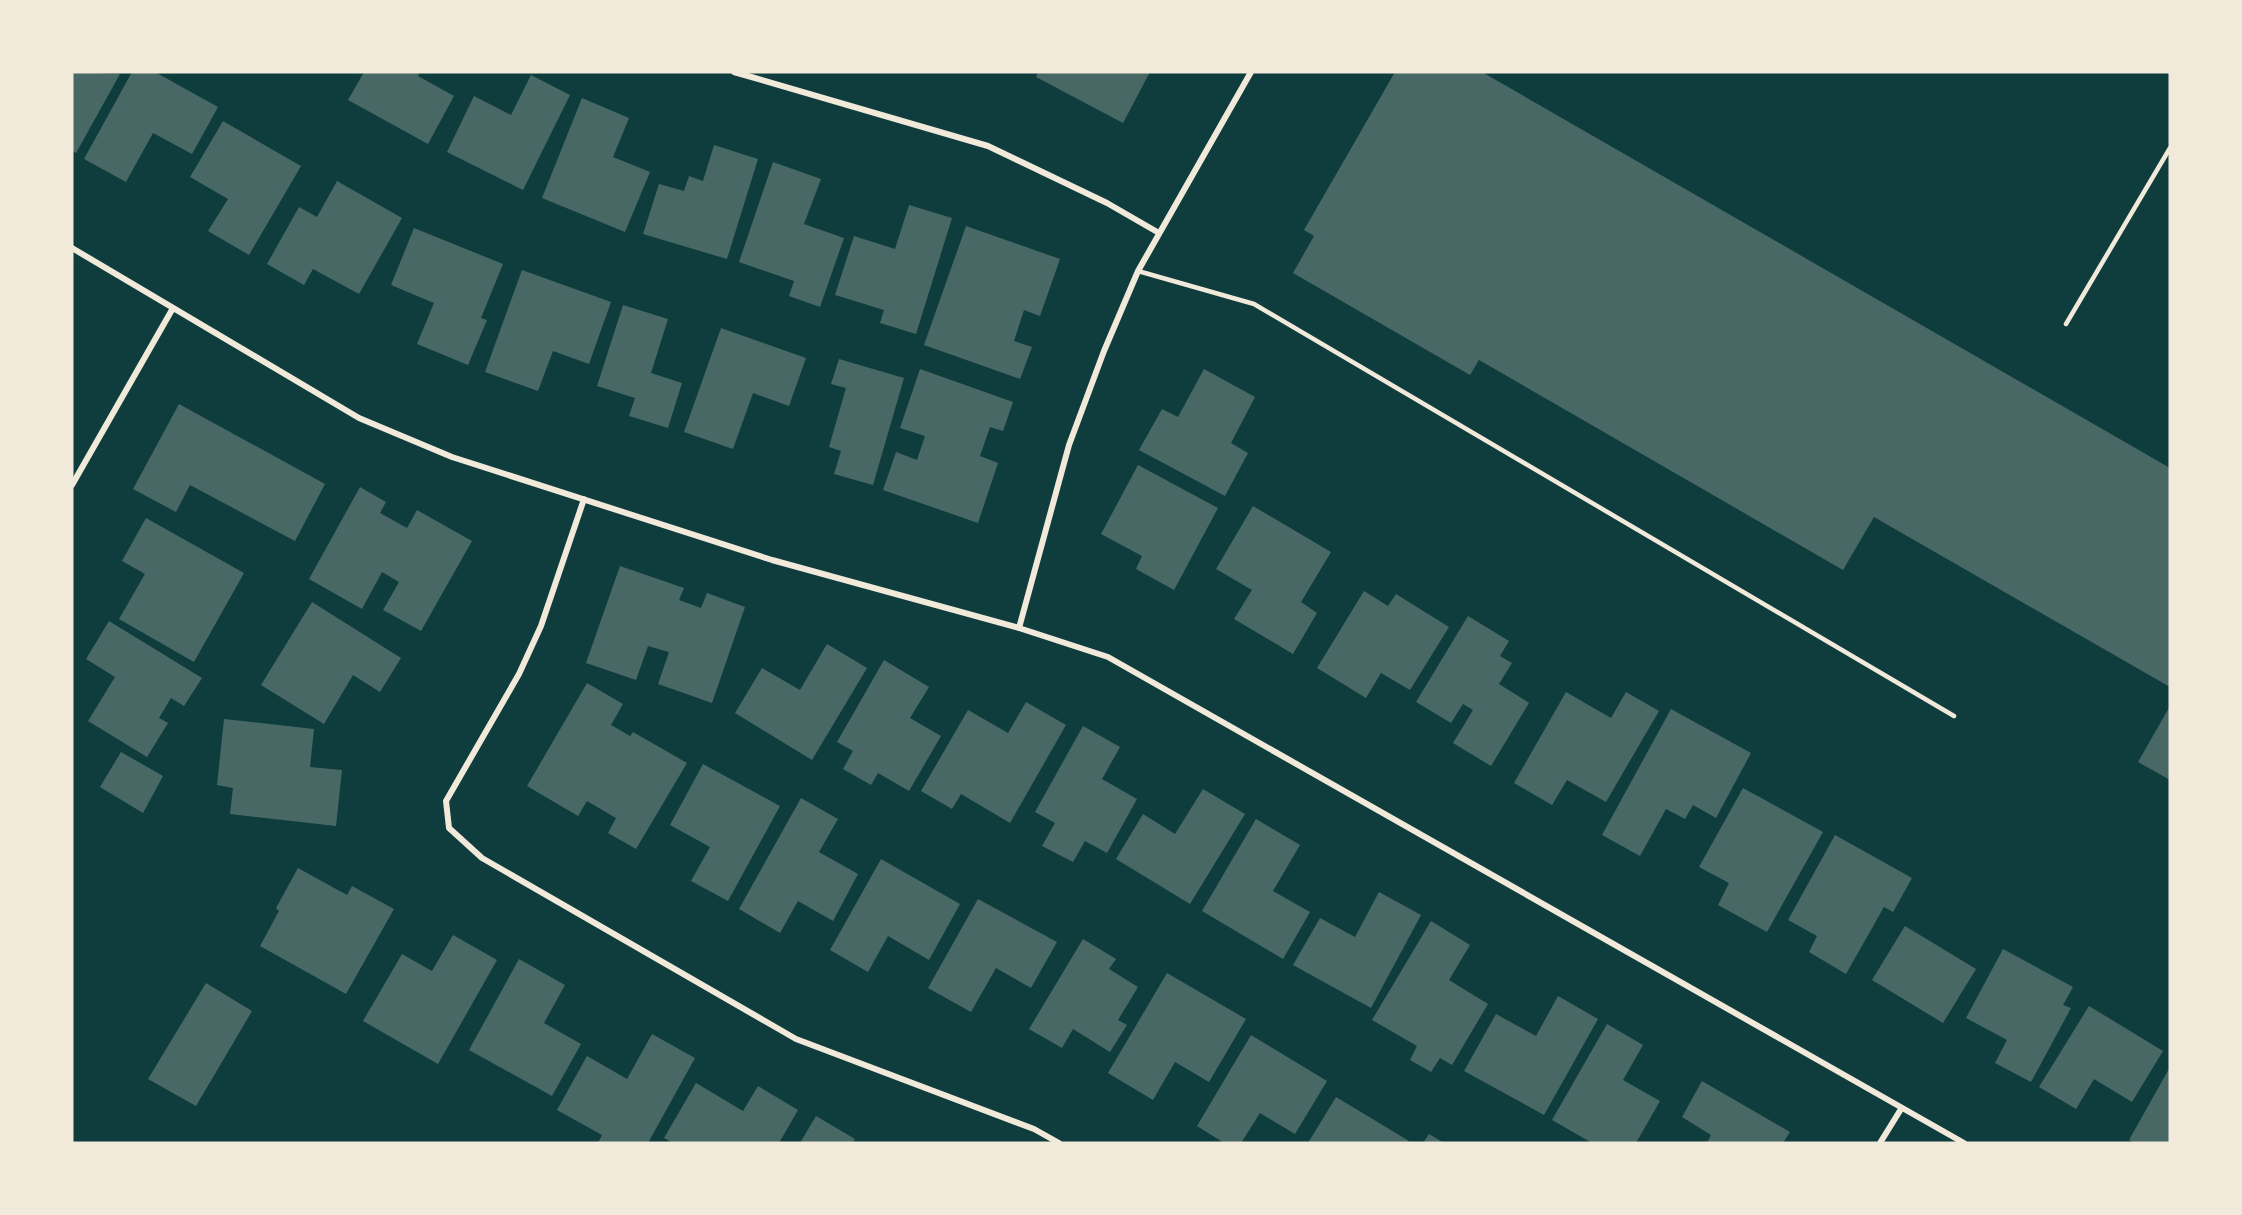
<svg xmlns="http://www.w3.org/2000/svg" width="2242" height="1215" font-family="'Asap Condensed',sans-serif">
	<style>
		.building { fill: #486865 }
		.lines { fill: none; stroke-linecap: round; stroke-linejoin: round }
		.service { stroke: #f1e9da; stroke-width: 4.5 }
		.minor { stroke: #f1e9da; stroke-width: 6 }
	</style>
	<rect width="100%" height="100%" fill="#0f3d3e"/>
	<!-- building -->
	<path class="building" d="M72 72 120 74 76 153 72 151Z
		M132 72H155L218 107 192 154 153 133 126 182 84 159Z
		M364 72H420L418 76 454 96 428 144 348 100Z
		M1038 72H1150L1123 123 1036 77Z
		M1395 72H1482L2170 468V687L1874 517 1843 570 1479 360 1470 375 1293 273 1314 236 1304 230Z
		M531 75 570 95 523 190 447 152 474 96 511 115Z
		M582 98 629 118 613 157 650 172 625 232 542 198Z
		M223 121 301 166 249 255 208 231 228 199 190 177Z
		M714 145 758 159 727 259 643 234 659 184 684 191 689 176 703 181Z
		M773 162 821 179 804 224 844 238 820 307 789 296 794 281 739 262Z
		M337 181 402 218 359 294 313 269 304 285 267 264 299 207 317 217Z
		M909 205 952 218 916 334 880 323 884 310 835 295 854 236 895 249Z
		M966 226 1060 259 1040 316 1024 310 1014 341 1032 347 1020 379 924 345Z
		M414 228 503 264 481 318 487 320 468 365 417 344 434 303 391 285Z
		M522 270 611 302 589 364 553 351 538 391 485 372Z
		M623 305 668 319 651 373 682 383 668 428 629 416 635 398 597 386Z
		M721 328 806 358 789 406 753 393 733 449 684 432Z
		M839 359 904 378 873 485 834 474 841 451 829 447 846 388 831 384Z
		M920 369 1013 402 1003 431 990 427 980 456 998 463 978 523 883 490 896 452 917 460 925 436 900 428Z
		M1204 369 1255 397 1231 443 1248 453 1225 496 1139 450 1162 409 1178 417Z
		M179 404 325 484 295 541 190 485 176 512 133 489Z
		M1138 465 1218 508 1174 590 1136 569 1142 556 1101 534Z
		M360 487 386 502 380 513 407 528 417 510 472 541 421 631 383 610 399 582 382 572 362 609 309 579Z
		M1253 506 1331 552 1301 602 1317 613 1293 654 1234 619 1252 590 1216 569Z
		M146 518 244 573 194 662 119 619 145 574 122 561Z
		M620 566 684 588 679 600 701 608 707 593 745 607 712 703 658 684 669 652 648 646 636 680 586 663Z
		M1364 591 1388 606 1396 594 1449 627 1410 690 1381 673 1366 698 1317 668Z
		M312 602 401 658 380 692 353 675 324 724 261 685Z
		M1468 616 1509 641 1500 656 1512 663 1499 684 1529 703 1491 766 1453 743 1473 710 1463 704 1451 723 1416 702Z
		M109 621 202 678 184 706 171 698 159 718 168 723 147 757 88 721 115 677 86 659Z
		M827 644 867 668 812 760 735 713 762 668 800 690Z
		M884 660 929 687 910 718 941 736 909 791 878 773 871 785 843 769 853 751 837 742Z
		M587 683 623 704 611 725 630 736 633 732 687 763 636 849 608 833 616 818 587 801 578 816 527 786Z
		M1566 692 1611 718 1626 692 1659 711 1606 802 1567 780 1552 805 1514 783Z
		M1026 702 1066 725 1010 823 961 794 952 809 921 791 968 710 1008 733Z
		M2170 706V780L2138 762Z
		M1671 709 1751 753 1716 818 1693 805 1685 819 1666 809 1640 856 1602 835Z
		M224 719 314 729 310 767 342 770 336 826 230 814 233 788 217 785Z
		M1083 726 1120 747 1102 779 1137 799 1107 853 1085 841 1073 862 1042 846 1055 823 1035 812Z
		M121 752 163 776 143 813 100 787Z
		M703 764 780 806 728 901 691 881 710 847 670 825Z
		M1743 788 1823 832 1767 932 1718 905 1729 883 1699 867Z
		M1203 789 1245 814 1190 904 1116 859 1143 814 1175 834Z
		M801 798 838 819 819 852 858 874 833 921 798 901 780 933 739 909Z
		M1256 819 1300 845 1273 891 1310 912 1283 959 1202 911Z
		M1835 835 1912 878 1893 912 1884 907 1846 974 1809 952 1817 936 1788 920Z
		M881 859 960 904 929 960 888 936 868 972 830 950Z
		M298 868 347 895 352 886 394 909 346 994 260 946 279 911 276 908Z
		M1379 892 1421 915 1371 1008 1293 965 1320 918 1355 937Z
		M978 899 1057 942 1031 988 996 968 971 1012 928 988Z
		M1431 921 1470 945 1449 980 1488 1004 1452 1065 1440 1058 1431 1072 1410 1060 1417 1046 1372 1020Z
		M1905 926 1976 969 1943 1023 1872 980Z
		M453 935 497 960 438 1064 363 1021 402 954 432 971Z
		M1083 939 1116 959 1109 969 1138 987 1118 1020 1127 1025 1110 1052 1073 1029 1062 1048 1029 1029Z
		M2003 949 2073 987 2063 1005 2071 1008 2031 1082 1995 1063 2007 1040 1966 1018Z
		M519 959 565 985 544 1023 581 1044 552 1096 469 1050Z
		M1167 973 1246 1019 1209 1082 1175 1062 1153 1100 1108 1073Z
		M206 983 252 1011 196 1106 148 1079Z
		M1558 996 1598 1019 1544 1115 1464 1071 1496 1014 1536 1036Z
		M2089 1006 2163 1051 2132 1102 2094 1079 2076 1109 2039 1087Z
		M1607 1024 1643 1045 1623 1080 1660 1101 1636 1143H1592L1552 1120Z
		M652 1034 695 1058 648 1143H598L602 1135 557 1110 587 1056 627 1079Z
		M1251 1035 1327 1081 1295 1134 1260 1113 1241 1143H1224L1197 1126Z
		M2170 1067V1143H2134L2129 1140Z
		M1702 1081 1790 1132 1783 1143H1707L1711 1135 1682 1117Z
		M696 1083 743 1111 758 1086 798 1110 779 1143H673L664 1138Z
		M1336 1097 1409 1141 1407 1143H1308Z
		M816 1116 855 1139 852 1143H800Z
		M1429 1134 1444 1143H1423Z"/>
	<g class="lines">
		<!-- service -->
		<path class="service" d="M1138 271 1254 304 1954 716
			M2066 324 2170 148"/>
		<!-- minor -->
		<path class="minor" d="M734 72 988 146 1107 203 1159 233
			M72 248 359 418 452 457 772 560 1019 628 1108 657 1964 1143
			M72 485 173 308
			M584 499 541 626 519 674 446 801 449 828 482 858 796 1039 1034 1129 1059 1143
			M1019 628 1069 445 1104 351 1138 271 1251 72
			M1880 1143 1901 1109"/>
	</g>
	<!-- border -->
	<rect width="2242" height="1215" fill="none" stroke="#f1e9da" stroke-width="147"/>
</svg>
